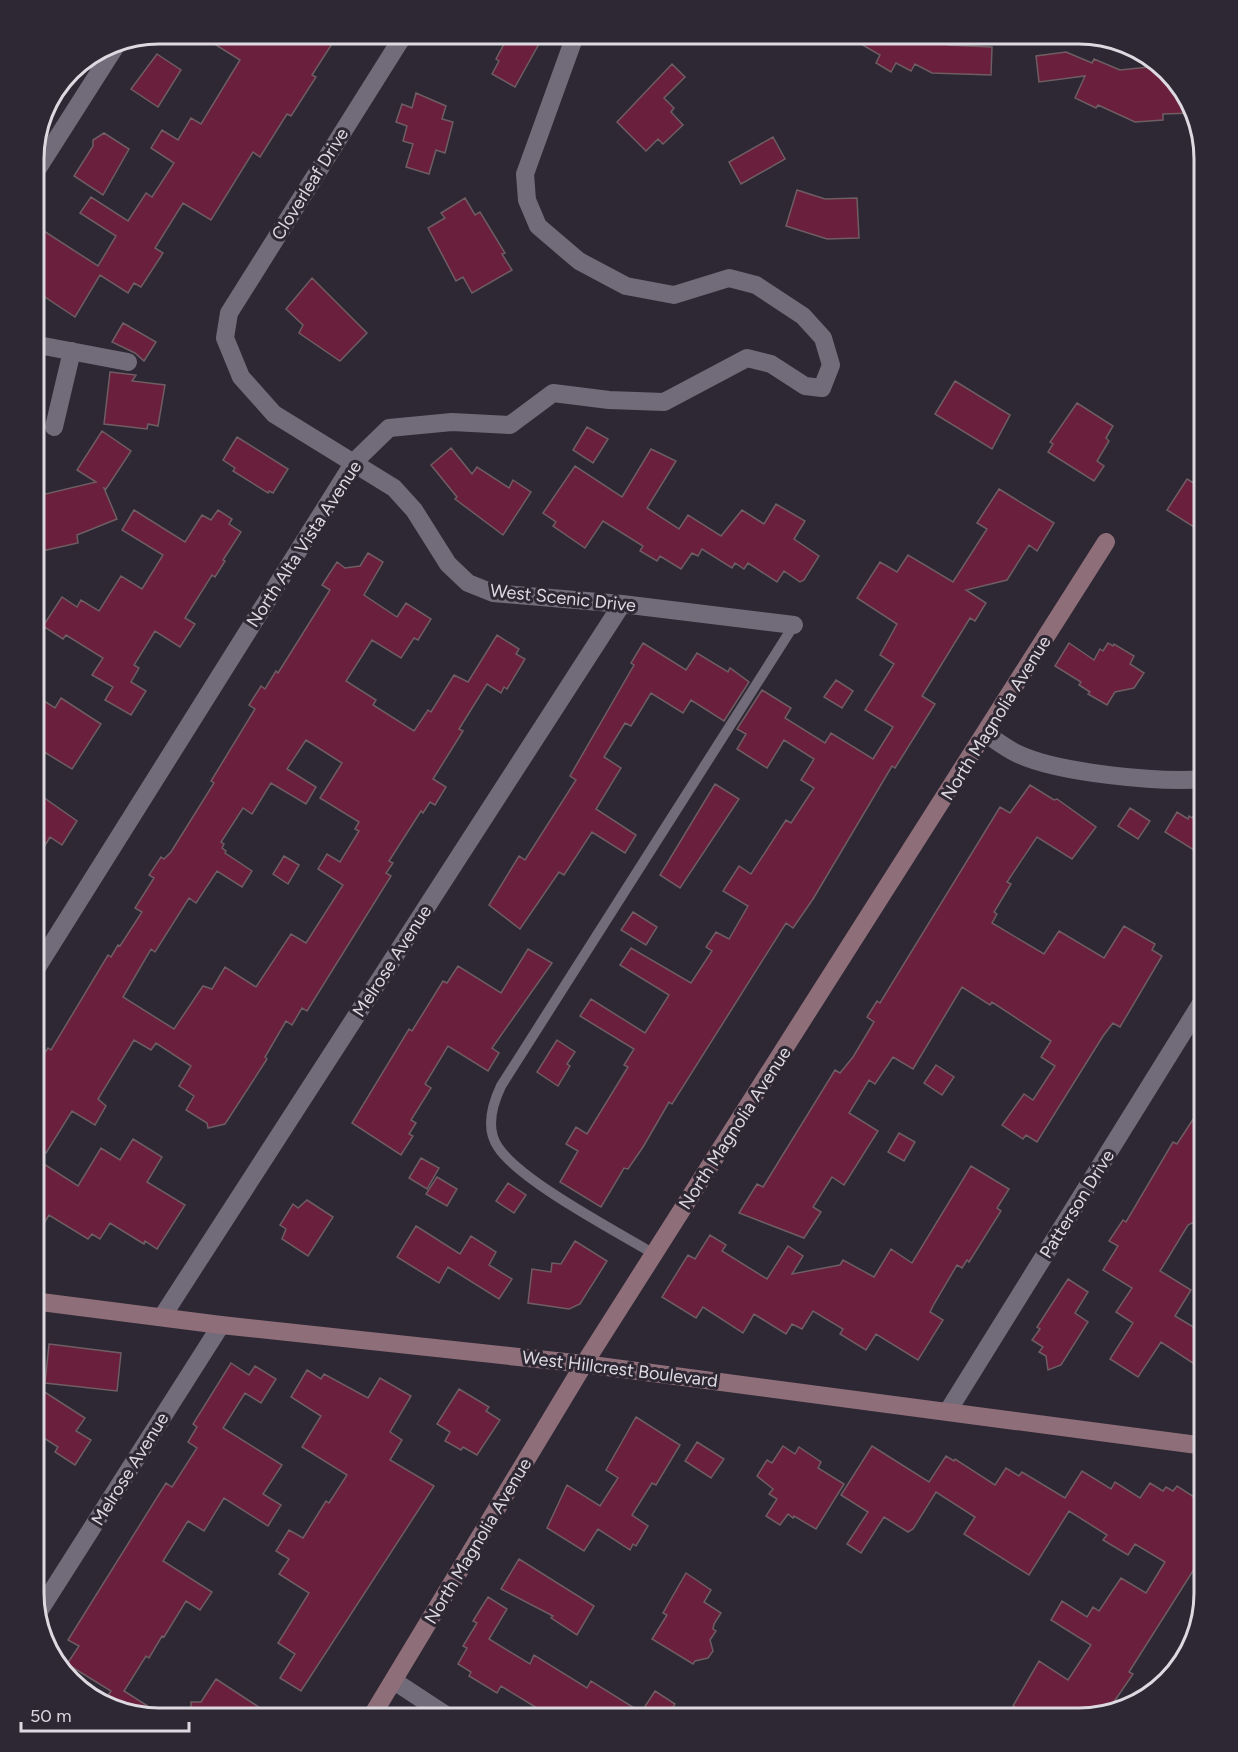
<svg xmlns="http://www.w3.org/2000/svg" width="1238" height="1752" font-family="Figtree,sans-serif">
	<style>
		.building { fill: #6a1f3d; stroke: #6e5d62; stroke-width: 1.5; fill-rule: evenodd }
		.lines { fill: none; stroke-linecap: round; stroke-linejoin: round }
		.lane { stroke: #726b79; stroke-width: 10 }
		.street { stroke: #726b79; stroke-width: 18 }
		.secondary { stroke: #8e6e78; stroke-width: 18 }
		.labels { text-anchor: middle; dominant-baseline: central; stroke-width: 6; stroke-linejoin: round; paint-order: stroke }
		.street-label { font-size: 18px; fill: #ddd9e1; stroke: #2e2834 }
		.rim { fill: none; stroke: #ddd9e1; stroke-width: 3 }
	</style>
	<rect width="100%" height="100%" fill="#2e2834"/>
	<!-- building -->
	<path class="building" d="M197 33H339L312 75 316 77 291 116 287 114 260 157 253 152 211 220 183 203 155 248 163 253 141 287 134 283 128 293 100 275 75 317 33 289V224L98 266 116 236 80 213 91 197 128 221 146 193 152 197 174 163 151 148 162 130 178 140 191 118 201 124 240 60Z
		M510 33H545L515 87 492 74 499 61 496 59Z
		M842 33H927L948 45 992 47 991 75 932 73 915 64 911 71 896 63 891 72 876 63 880 55Z
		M1066 52 1092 63 1094 59 1120 70 1158 66 1188 96 1193 113 1163 114V120L1135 122 1098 105 1096 108 1075 98 1085 76 1039 82 1036 56Z
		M157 54 181 70 158 107 131 89Z
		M672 64 685 77 664 98 674 108 671 112 683 125 663 144 658 139 646 151 617 122Z
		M416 93 446 106 442 119 453 122 445 153 436 150 429 174 406 167 413 144 403 141 407 126 396 122 402 104 412 108Z
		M104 133 129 149 103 195 74 176 93 146V140Z
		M773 137 785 159 741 184 729 162Z
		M797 190 825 199 857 198 859 238 827 239 786 226Z
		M465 198 475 215 480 212 505 253 502 254 512 270 472 293 463 277 456 281 428 228 445 218 441 213Z
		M312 278 367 333 340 361 299 333 303 325 286 309Z
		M123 323 156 342 144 361 135 353 112 342Z
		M110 372 136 375 132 381 165 385 158 426 148 424 147 429 104 424Z
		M955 381 1010 415 992 449 935 414Z
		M1077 403 1113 426 1106 438 1109 441 1097 461 1104 466 1094 481 1048 452 1053 444 1050 442Z
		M587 427 608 439 593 463 573 450Z
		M102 431 131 451 106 489 104 488 117 519 77 535 78 543 33 553V505L39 504 37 496 96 482 77 470Z
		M237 437 288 469 273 493 269 491 268 493 233 471 235 468 223 460Z
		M451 448 472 474 477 467 509 488 513 480 531 492 503 535 455 499 457 497 431 465Z
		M651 449 676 461 647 508 679 529 688 515 721 536 742 510 764 524 776 504 805 521 794 539 819 556 804 580 800 582 784 571 777 582 748 563 744 569 735 563 732 568 702 549 698 556 692 553 681 569 660 556 657 561 640 551 643 546 603 521 585 548 553 526 556 522 543 513 575 466 622 497Z
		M1187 479 1205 490V534L1167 510Z
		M999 489 1054 523 1037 551 1029 545 1007 580 966 590 986 603 975 621 970 618 922 696 935 704 895 768 892 766 813 899 793 928 786 923 672 1104 669 1102 643 1147 628 1169 624 1168 601 1207 560 1182 578 1151 566 1144 576 1127 587 1134 628 1067 624 1065 634 1049 580 1016 591 999 645 1033 669 995 620 965 631 948 691 983 712 951 706 947 716 932 729 939 748 906 723 891 739 866 751 874 786 820 791 823 814 788 801 780 814 759 784 740 767 768 737 749 746 734 737 729 762 690 791 708 785 718 825 743 831 733 873 759 893 727 865 710 894 664 880 655 897 624 857 598 880 562 897 572 908 555 953 582 987 529 977 523Z
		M134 510 185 542 202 515 211 520 218 510 232 519 229 524 241 532 223 560 225 561 215 577 212 575 185 618 195 624 180 647 155 631 134 665 139 668 131 682 146 691 131 715 105 700 113 687 92 675 103 658 66 635 63 639 43 626 62 597 77 607 81 600 99 611 121 576 142 589 163 555 122 530Z
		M368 553 383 562 364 595 397 617 406 603 431 619 418 640 414 638 401 658 372 640 346 681 376 700 373 705 414 731 428 710 431 712 454 675 468 682 497 635 519 649 516 654 525 659 507 689 504 687 501 693 487 684 459 729 463 731 433 779 446 787 435 805 430 802 423 813 421 811 389 861 393 863 386 873 391 876 307 1011 302 1008 292 1025 286 1021 265 1057 267 1059 225 1124 208 1128 207 1123 186 1110 194 1096 179 1086 191 1066 156 1043 151 1050 134 1040 98 1099 106 1106 95 1125 72 1111 46 1153 33 1145V1135L42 1120 33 1114V1071L48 1048 51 1050 108 955 111 957 118 945 120 946 142 912 135 908 154 878 149 875 161 857 164 859 171 852 214 783 211 781 255 709 249 705 261 686 265 689 276 671 278 673 330 590 322 585 337 562 345 568 360 566ZM306 740 342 763 320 798 359 822 355 829 359 831 340 862 327 854 318 869 343 885 306 943 291 934 256 987 225 967 212 989 203 986 174 1029 123 997 151 949 155 952 189 898 196 903 217 871 242 887 252 871 225 853 226 851 222 848 224 844 221 842 243 808 252 814 271 783 306 804 316 787 287 769Z
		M643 643 686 670 697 653 728 672 730 668 749 682 724 721 691 700 683 713 651 693 631 726 625 723 604 757 621 768 596 809 636 835 625 853 592 832 564 875 559 872 520 929 489 905 519 856 525 860 576 780 570 776 634 665 631 663Z
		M1069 643 1094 660 1100 649 1103 651 1108 643 1113 646 1114 644 1134 656 1130 664 1144 673 1134 688 1115 692 1107 705 1088 694 1090 692 1079 685 1081 682 1055 666Z
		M836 680 853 691 842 708 824 697Z
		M61 698 101 724 72 769 36 747 43 735 33 728V712L41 699 55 708Z
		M715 784 739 799 680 888 660 875Z
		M1030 785 1054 800 1057 799 1096 827 1072 859 1037 837 1007 882 1011 884 994 912 997 914 992 923 1044 954 1059 931 1104 958 1124 926 1155 944 1152 950 1162 956 1120 1027 1113 1023 1103 1036 1037 1142 1026 1135 1023 1139 1002 1125 1024 1094 1033 1100 1055 1066 1041 1057 1051 1041 992 1002 990 1005 962 987 913 1069 893 1057 875 1084 869 1080 849 1113 878 1131 844 1185 832 1177 813 1207 821 1212 804 1238 739 1213 757 1184 763 1187 835 1070 840 1073 853 1057 874 1022 867 1017 877 1001 880 1003 1000 807 1010 813Z
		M33 790 77 821 62 845 50 837 33 865Z
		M1205 798V857L1165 832 1177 812 1188 819 1189 816 1192 818Z
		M1130 808 1150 821 1138 839 1118 826Z
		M284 856 299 865 288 884 273 874Z
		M633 912 657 927 646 945 621 930Z
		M528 949 552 963 492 1048 499 1053 488 1071 448 1046 425 1084 431 1088 411 1120 416 1123 409 1134 413 1136 401 1155 352 1123 409 1029 412 1031 443 981 447 983 458 966 501 993Z
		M557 1040 575 1052 567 1064 570 1066 558 1086 537 1072Z
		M936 1065 954 1077 942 1095 924 1083Z
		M1205 1101V1232L1192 1223 1188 1225 1160 1271 1191 1290 1175 1316 1205 1334V1371L1161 1342 1138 1377 1110 1359 1133 1323 1116 1312 1132 1288 1103 1270 1118 1246 1109 1241 1123 1220 1126 1222 1173 1142 1177 1144Z
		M899 1133 915 1142 904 1161 888 1152Z
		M133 1139 162 1157 147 1182 185 1205 157 1249 145 1241 144 1244 110 1223 100 1239 92 1234 88 1239 49 1215 33 1241V1157L78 1186 101 1148 120 1160Z
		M421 1158 439 1168 427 1189 409 1178Z
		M971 1166 1009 1189 997 1208 1001 1211 969 1262 967 1260 962 1268 957 1265 934 1304 930 1312 943 1320 918 1360 876 1334 866 1350 840 1334 843 1329 813 1311 802 1329 792 1324 786 1334 754 1314 743 1333 703 1307 696 1318 662 1297 688 1255 695 1259 710 1235 726 1245 722 1251 767 1279 788 1246 803 1256 792 1274 840 1265 843 1260 874 1277 891 1249 912 1263Z
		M437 1177 457 1189 447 1206 426 1194Z
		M508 1183 526 1195 514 1213 496 1201Z
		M307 1200 333 1217 308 1256 282 1239 286 1229 280 1225 293 1204 298 1208Z
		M416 1226 460 1254 471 1236 496 1252 489 1265 512 1279 499 1299 448 1267 439 1283 397 1257Z
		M575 1241 607 1261 580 1304 569 1309 528 1303 532 1269 551 1272 552 1263 561 1264Z
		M1068 1279 1088 1292 1075 1313 1088 1322 1061 1365 1048 1370 1046 1356 1039 1352 1043 1347 1032 1340 1040 1329 1037 1327Z
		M49 1344 121 1353 117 1391 45 1383Z
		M231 1363 249 1375 255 1366 276 1379 261 1403 245 1393 223 1428 282 1465 263 1494 281 1505 268 1526 224 1498 204 1531 188 1521 163 1561 212 1592 200 1610 186 1601 164 1637 162 1636 149 1658 146 1656 124 1691 165 1717 151 1719 102 1704 111 1691 67 1664 79 1646 68 1640 166 1483 172 1487 197 1448 188 1442 197 1427 193 1424Z
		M307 1370 321 1379 324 1374 368 1398 380 1378 411 1396 392 1428 390 1432 402 1440 390 1460 434 1486 301 1691 280 1678 295 1654 278 1643 309 1593 279 1574 289 1559 276 1551 289 1530 303 1538 326 1501 329 1503 347 1475 302 1447 321 1416 291 1397Z
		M459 1389 489 1407 486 1411 500 1420 477 1455 463 1447 461 1450 445 1441 450 1432 437 1424Z
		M43 1391 85 1418 76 1431 91 1440 75 1465 55 1452 58 1447 33 1431V1407Z
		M636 1417 680 1445 656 1485 652 1483 632 1515 648 1526 636 1546 633 1544 630 1550 598 1529 584 1551 547 1528 567 1485 600 1506 618 1478 606 1470Z
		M697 1442 724 1459 711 1478 685 1461Z
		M783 1446 795 1454 799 1447 821 1462 818 1468 844 1484 816 1529 794 1516 793 1518 788 1514 780 1525 766 1516 777 1499 769 1494 773 1489 757 1476 767 1460 772 1463Z
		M872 1446 929 1482 946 1456 954 1461 955 1459 995 1485 1006 1468 1019 1476 1022 1472 1065 1498 1082 1471 1111 1489 1115 1482 1140 1498 1150 1483 1163 1491 1166 1487 1173 1491 1177 1486 1205 1504V1572L1196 1566 1129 1672 1133 1674 1107 1712 1080 1719H1033L1013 1706 1039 1661 1068 1680 1091 1645 1051 1620 1062 1601 1087 1617 1093 1607 1099 1611 1121 1578 1146 1593 1165 1562 1135 1544 1128 1555 1103 1540 1107 1535 1069 1511 1029 1575 964 1534 975 1517 936 1492 913 1529 908 1532 884 1517 861 1553 847 1544 868 1512 841 1495Z
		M519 1559 594 1606 577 1635 551 1618 553 1616 501 1589Z
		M686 1573 711 1590 704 1602 721 1613 714 1624 713 1629 716 1631 710 1640 713 1651 708 1658 695 1661 693 1664 652 1639 667 1615 663 1613Z
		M488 1597 507 1609 489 1639 530 1664 534 1655 587 1688 591 1681 652 1719H555L501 1686 497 1693 469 1676 471 1672 458 1664 467 1648 463 1646 477 1623 473 1621Z
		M216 1679 277 1719H191V1702H201Z
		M655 1691 675 1704 666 1719H655L642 1711Z"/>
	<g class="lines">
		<!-- lane -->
		<path class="lane" d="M654 1254C616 1231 520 1181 498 1147 485 1128 492 1105 501 1086L794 625"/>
		<!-- street -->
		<path class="street" d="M405 33 229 313 225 338 241 377 274 414 394 488 414 510 448 564 468 583 493 593 622 604 794 625
			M33 176 119 41
			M33 344 128 362
			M54 427 72 351
			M986 734C997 741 1007 749 1018 754 1058 773 1160 783 1205 779
			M33 974 354 462 389 428 452 422 510 425 553 393 609 400 664 402 747 358 771 364 805 386 822 388 831 365 823 338 803 316 756 285 729 278 674 295 626 286 579 261 538 226 527 200 525 174 576 33
			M162 1317 622 604
			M948 1411 1205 997
			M38 1613 221 1325
			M394 1681 452 1719"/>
		<!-- secondary -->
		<path class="secondary" d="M33 1301 221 1325 584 1364 1205 1446
			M370 1719 584 1364 1106 542"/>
	</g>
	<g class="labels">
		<!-- street labels -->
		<g class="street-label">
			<text transform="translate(310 184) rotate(-58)">Cloverleaf Drive</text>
			<text transform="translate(304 544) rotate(-57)">North Alta Vista Avenue</text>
			<text transform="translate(563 598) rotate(6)">West Scenic Drive</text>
			<text transform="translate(996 718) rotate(-58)">North Magnolia Avenue</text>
			<text transform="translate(392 961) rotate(-57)">Melrose Avenue</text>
			<text transform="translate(735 1128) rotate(-57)">North Magnolia Avenue</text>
			<text transform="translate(1077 1204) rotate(-58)">Patterson Drive</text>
			<text transform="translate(620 1369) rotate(7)">West Hillcrest Boulevard</text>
			<text transform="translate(130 1469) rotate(-58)">Melrose Avenue</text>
			<text transform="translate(478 1541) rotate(-59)">North Magnolia Avenue</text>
		</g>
	</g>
	<!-- crop -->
	<path d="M0 0H1238V1752H0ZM159 44H1079A115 115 0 0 1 1194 159V1593A115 115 0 0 1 1079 1708H159A115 115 0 0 1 44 1593V159A115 115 0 0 1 159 44Z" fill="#2e2834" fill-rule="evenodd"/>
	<path class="rim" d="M159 44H1079A115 115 0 0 1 1194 159V1593A115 115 0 0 1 1079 1708H159A115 115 0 0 1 44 1593V159A115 115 0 0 1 159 44Z"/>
	<!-- scale -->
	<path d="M21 1722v9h168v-9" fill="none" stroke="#ddd9e1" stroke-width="3"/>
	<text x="30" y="1722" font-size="18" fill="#ddd9e1" stroke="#2e2834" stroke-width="4.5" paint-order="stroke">50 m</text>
</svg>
